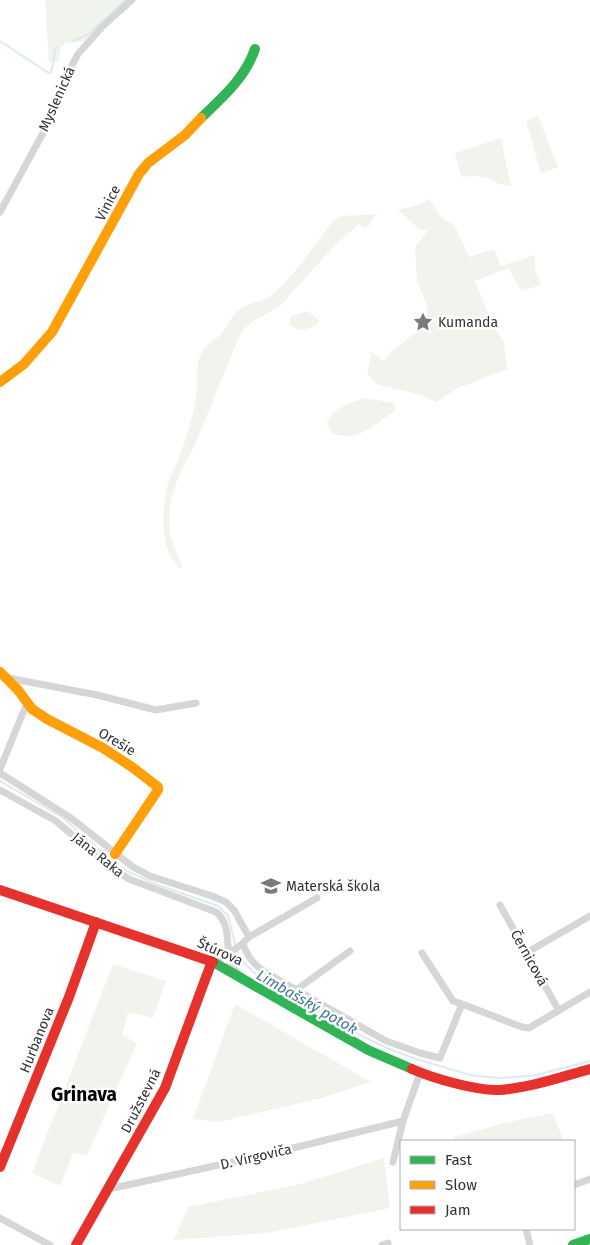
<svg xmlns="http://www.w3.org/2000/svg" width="590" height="1245" font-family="'Fira Sans',sans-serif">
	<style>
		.green { fill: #f1f4ec }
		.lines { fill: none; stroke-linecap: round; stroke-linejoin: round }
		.stream { stroke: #dcebf2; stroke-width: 2 }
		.street { stroke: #d6d6d6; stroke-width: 7 }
		.fast { stroke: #30b455; stroke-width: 10 }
		.slow { stroke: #ff9f0a; stroke-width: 10 }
		.jam { stroke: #e5322d; stroke-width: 10 }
		.labels { text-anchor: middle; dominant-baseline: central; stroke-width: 5; stroke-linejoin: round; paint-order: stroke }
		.street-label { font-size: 14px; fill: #323232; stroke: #fff }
		.poi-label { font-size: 14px; fill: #323232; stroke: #fff; text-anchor: start }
		.water-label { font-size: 15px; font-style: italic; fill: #3e7a95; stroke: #fff }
		.district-label { font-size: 19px; font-weight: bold; fill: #000; stroke: #fff }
	</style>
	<rect width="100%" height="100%" fill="#fff"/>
	<!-- green -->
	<path class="green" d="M45 0H127L85 41 65 43 60 49 59 61 49 63Z
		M538 116 558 167 541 174 526 121Z
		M501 138 511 186C498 185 497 182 487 178 479 176 469 176 461 177L455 153Z
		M429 199 442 218 455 226 469 257 494 249 501 266 535 255V269L541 285 521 291 509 269 500 271 475 281 494 327 504 342 507 369 458 388 436 402 421 395 376 384 367 373 372 352 384 362 391 351 427 325V306L417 280 415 248 428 230 419 229 398 210 420 204Z
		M378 214 372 219 370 225 365 228 359 224 335 245 280 306 252 322 245 328 238 339 195 445C180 472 165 500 170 533 172 546 180 556 182 569 159 555 162 510 167 487 170 476 176 466 180 455 186 439 191 421 195 404 200 383 191 365 206 346 211 341 217 339 221 334 228 327 231 316 239 310 248 302 262 303 273 294 297 273 314 245 333 221L341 216Z
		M307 311 319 320 316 325C305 331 298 332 289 324L291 316Z
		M366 398 393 403 396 410C377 423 353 447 330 431L327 422C335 407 351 402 366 398Z
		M113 964 166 981 153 1018 128 1012 122 1035 137 1043 87 1155 73 1153 60 1186 32 1173Z
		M235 1004 371 1082 322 1098 218 1122 193 1119Z
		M552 1113 564 1141H453L454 1137 505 1123Z
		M384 1158 390 1208 267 1233 174 1240 188 1207 301 1184Z"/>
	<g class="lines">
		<!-- stream -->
		<path class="stream" d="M0 41 47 72 50 73C55 64 53 56 56 47
			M73 41 87 35 126 0
			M0 781 62 817 112 861 127 871 158 885 218 906 228 916 236 947
			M237 951 242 961 256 974 364 1037 387 1048 416 1059 470 1075 498 1078 516 1077 536 1075 590 1061"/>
		<!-- street -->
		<path class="street" d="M0 212 55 111 70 69 78 54 103 26 132 0
			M8 678 97 695 156 710 196 703
			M0 769 27 703
			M0 773 71 818 133 867 150 876 212 896 226 902 234 910 249 937
			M0 790 56 821 104 862 129 879 216 912C231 924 226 945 230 962 232 966 236 971 240 975
			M500 905 559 1011
			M243 944C248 957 253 964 265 972L386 1041 420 1053 440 1058 462 1004 453 1001 422 953
			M526 953 590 916
			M212 961C226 956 239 948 249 937L317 898
			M296 990 350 951
			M462 1004 522 1027 529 1028 590 992
			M393 1162 403 1121 420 1073
			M574 1185 590 1179
			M109 1189 269 1154 403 1121
			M0 1218 50 1245
			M526 1229 530 1245
			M382 1245 388 1243"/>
		<!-- fast -->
		<path class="fast" d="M201 118C223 97 245 78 255 49
			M213 962 368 1050 412 1069
			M573 1245 590 1239"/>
		<!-- slow -->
		<path class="slow" d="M0 382 24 364 52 332 139 174 148 163 185 135 201 118
			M0 672 18 690 32 709 47 719 103 748 132 767 158 787V790L115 854"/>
		<!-- jam -->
		<path class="jam" d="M0 890 213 962
			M412 1069C432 1078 477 1091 499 1090 529 1088 561 1077 590 1069
			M0 1167 69 997 96 922
			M76 1245 165 1088 212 961"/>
	</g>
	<!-- icons -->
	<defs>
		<symbol id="sight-bare" viewBox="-9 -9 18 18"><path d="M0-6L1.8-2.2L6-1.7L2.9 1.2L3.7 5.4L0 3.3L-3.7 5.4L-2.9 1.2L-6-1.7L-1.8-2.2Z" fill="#7a7a7a" stroke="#fff" stroke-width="2.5" paint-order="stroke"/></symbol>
		<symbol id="school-bare" viewBox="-9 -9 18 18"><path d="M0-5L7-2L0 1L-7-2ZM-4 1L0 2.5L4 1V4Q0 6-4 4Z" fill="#7a7a7a" stroke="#fff" stroke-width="2.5" paint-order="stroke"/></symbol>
	</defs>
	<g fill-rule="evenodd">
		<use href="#sight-bare" x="409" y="308" width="28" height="28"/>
		<use href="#school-bare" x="257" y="872" width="28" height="28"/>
	</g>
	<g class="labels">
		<!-- street labels -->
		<g class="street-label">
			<text transform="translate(57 99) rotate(-66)">Myslenická</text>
			<text transform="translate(108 203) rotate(-63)">Vinice</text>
			<text transform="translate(117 742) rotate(31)">Orešie</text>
			<text transform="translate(98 855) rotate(39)">Jána Raka</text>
			<text transform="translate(220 952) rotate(24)">Štúrova</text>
			<text transform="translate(529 958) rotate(61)">Černicová</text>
			<text transform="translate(37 1040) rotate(-68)">Hurbanova</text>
			<text transform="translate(141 1101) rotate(-63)">Družstevná</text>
			<text transform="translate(256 1157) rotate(-13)">D. Virgoviča</text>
		</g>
		<!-- poi labels -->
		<g class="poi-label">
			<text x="438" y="322">Kumanda</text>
			<text x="286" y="886">Materská škola</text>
		</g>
		<!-- water labels -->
		<g class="water-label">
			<text transform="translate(307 1002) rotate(30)">Limbašský potok</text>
		</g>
		<!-- district labels -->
		<g class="district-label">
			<text x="84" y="1094">Grinava</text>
		</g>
	</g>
	<!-- legend -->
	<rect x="400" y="1140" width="175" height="90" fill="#ffffff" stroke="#adadad"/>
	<rect x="410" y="1156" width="25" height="8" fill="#30b455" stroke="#adadad"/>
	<text x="445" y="1165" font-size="15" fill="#323232">Fast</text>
	<rect x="410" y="1181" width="25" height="8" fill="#ff9f0a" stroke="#adadad"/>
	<text x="445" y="1190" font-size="15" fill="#323232">Slow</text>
	<rect x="410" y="1206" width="25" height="8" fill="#e5322d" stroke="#adadad"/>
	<text x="445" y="1215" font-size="15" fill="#323232">Jam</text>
</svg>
